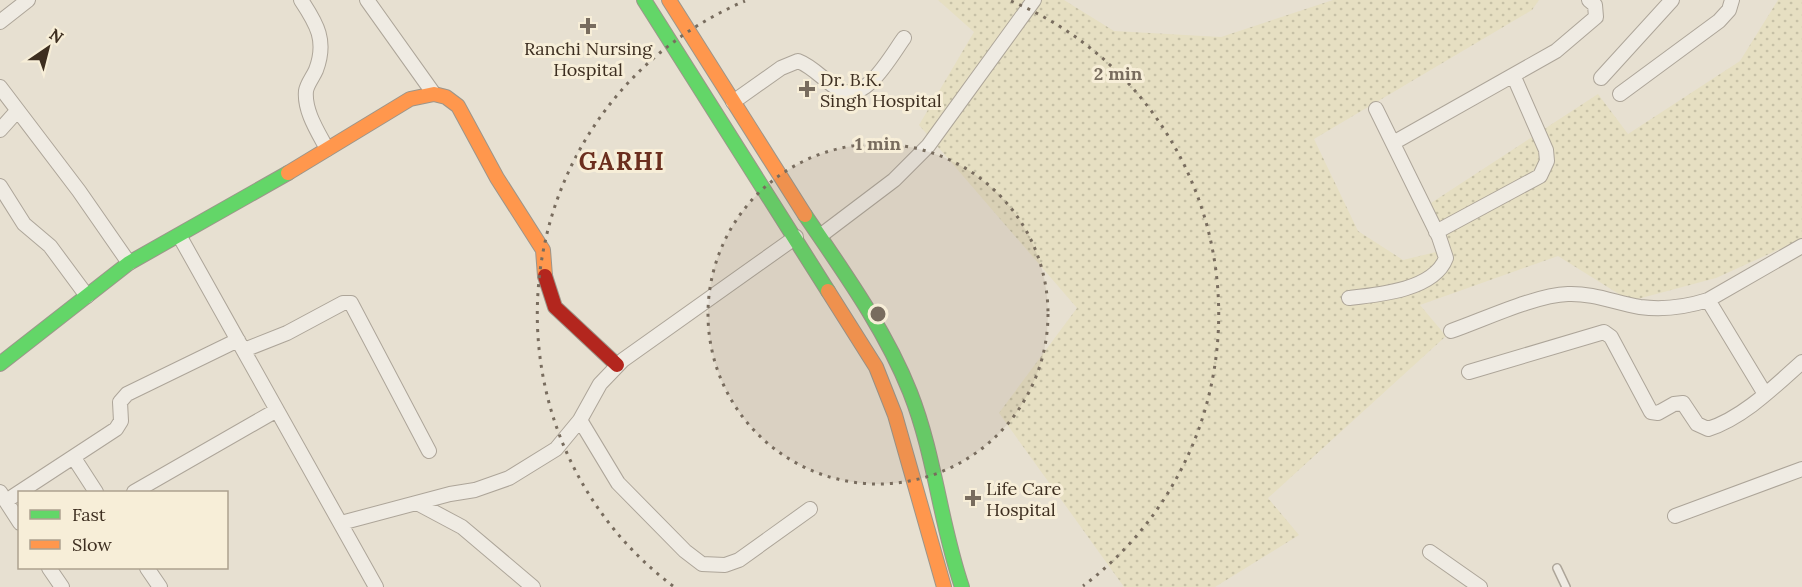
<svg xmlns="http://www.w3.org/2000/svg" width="1802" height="587" font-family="Lora,serif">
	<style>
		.farmland { fill: url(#farmland-dots) }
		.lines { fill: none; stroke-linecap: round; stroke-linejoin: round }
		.lane-casing { stroke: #ada599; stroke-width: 10 }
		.street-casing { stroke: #ada599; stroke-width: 16 }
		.fast-casing { stroke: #9c958a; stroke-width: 16 }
		.slow-casing { stroke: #9c958a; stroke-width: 16 }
		.jam-casing { stroke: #9c958a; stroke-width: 16 }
		.lane { stroke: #efebe3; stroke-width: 7 }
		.street { stroke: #efebe3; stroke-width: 14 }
		.fast { stroke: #63d668; stroke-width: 14 }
		.slow { stroke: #ff974d; stroke-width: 14 }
		.jam { stroke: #b3261e; stroke-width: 14 }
		.ring { fill: none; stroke: #786c5e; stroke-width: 3; stroke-dasharray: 3 6 }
		.poi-dot { fill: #786c5e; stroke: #f7eed8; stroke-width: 2 }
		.labels { text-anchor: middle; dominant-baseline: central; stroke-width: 6; stroke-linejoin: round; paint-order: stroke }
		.poi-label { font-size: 18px; fill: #3d2e20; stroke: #f7eed8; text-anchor: start }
		.district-label { font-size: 24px; font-weight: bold; letter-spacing: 1.5px; fill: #6b2e1e; stroke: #f7eed8 }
		.centre { fill: #786c5e; stroke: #f7eed8; stroke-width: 3 }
		.ring-label { font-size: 18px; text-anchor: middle; font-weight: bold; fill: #786c5e; stroke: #f7eed8; stroke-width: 6; stroke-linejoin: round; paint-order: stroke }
	</style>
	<defs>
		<pattern id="farmland-dots" width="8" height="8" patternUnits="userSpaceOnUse" patternTransform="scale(1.5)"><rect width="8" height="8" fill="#e6dfc2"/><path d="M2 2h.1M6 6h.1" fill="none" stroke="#c6c0a6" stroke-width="1.8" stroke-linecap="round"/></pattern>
	</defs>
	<rect width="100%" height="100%" fill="#e7e0d1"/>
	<!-- farmland -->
	<path class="farmland" d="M938 0H1064L1114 31 1221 37 1333 0H1539L1532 10 1314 139 1358 231 1403 260 1444 250 1431 203 1598 94 1628 134 1740 61 1778 0H1802V239L1716 278 1630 301 1558 256 1420 305 1446 336 1268 498 1299 535 1215 587H1124L999 413 1077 308 919 125 974 32Z"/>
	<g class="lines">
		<defs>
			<path id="lane" d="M1557 568 1566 587"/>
			<path id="street" d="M301 0C317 24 327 41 316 70 313 77 307 84 306 91 304 111 318 132 327 149
				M367 0 434 94
				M0 22 28 0
				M1601 78 1672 0
				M0 87 79 191 129 263
				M1620 94 1719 21 1729 10 1732 0
				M733 102 781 68 798 61C814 67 825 82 840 90 865 105 892 54 904 38
				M0 130 17 111
				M1393 143 1556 51 1596 17 1595 5 1589 0
				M0 186 24 224 50 246 87 296
				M1436 232 1540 176 1547 161 1546 150 1514 77
				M820 236 894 180 928 146 1034 0
				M180 237 376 587
				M1349 298C1378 295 1434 290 1446 258L1439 237 1376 109
				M1708 300 1765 394
				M1451 331C1483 320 1535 295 1568 294 1593 293 1616 303 1640 307 1663 310 1686 307 1708 300L1802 246
				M244 350 287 333 343 303H351L429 451
				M1469 372 1604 332 1611 337 1651 412 1658 413 1674 404 1683 403 1697 424 1708 429C1743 418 1775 386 1802 362
				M580 420 618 483 685 551 702 564 725 565 739 560 810 509
				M74 458 96 492
				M0 492 20 523
				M134 492 277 410
				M6 501 116 429 121 421 120 402 127 394 238 340
				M417 503 462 527 533 587
				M1675 516 1802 469
				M341 523 450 494 475 490 509 478 556 449 580 420 600 384 623 360 796 237
				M1430 552 1480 587
				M49 568 62 587
				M147 568 160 587"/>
			<path id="fast" d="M644 0 828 291
				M805 215C843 271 885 329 910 392 935 455 940 523 962 587
				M0 364 129 263 288 173"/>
			<path id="slow" d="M669 0 805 215
				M288 173 410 99 434 94 446 97 458 106 497 178 543 250 545 276
				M828 291 876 367 895 415 944 587"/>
			<path id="jam" d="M545 276 555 307 617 365"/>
		</defs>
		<!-- lane casing -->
		<use href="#lane" class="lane-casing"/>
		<!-- street casing -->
		<use href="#street" class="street-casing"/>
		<!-- fast casing -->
		<use href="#fast" class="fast-casing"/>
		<!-- slow casing -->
		<use href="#slow" class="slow-casing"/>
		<!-- jam casing -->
		<use href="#jam" class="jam-casing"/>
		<!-- lane -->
		<use href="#lane" class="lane"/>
		<!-- street -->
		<use href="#street" class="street"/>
		<!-- fast -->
		<use href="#fast" class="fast"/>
		<!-- slow -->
		<use href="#slow" class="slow"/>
		<!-- jam -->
		<use href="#jam" class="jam"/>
	</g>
	<!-- distance rings -->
	<circle cx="878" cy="314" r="170" fill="#786c5e" fill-opacity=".12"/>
	<g class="ring">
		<circle cx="878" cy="314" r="170"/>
		<path d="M673 586A340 340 0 0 1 745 1M1011 1A340 340 0 0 1 1083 586"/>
	</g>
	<!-- markers -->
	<g class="poi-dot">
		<path d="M585 17h6v6h6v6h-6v6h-6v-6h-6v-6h6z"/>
		<path d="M804 80h6v6h6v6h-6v6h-6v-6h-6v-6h6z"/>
		<path d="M970 489h6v6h6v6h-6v6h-6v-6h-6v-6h6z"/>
	</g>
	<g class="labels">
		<!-- poi labels -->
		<g class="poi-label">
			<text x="588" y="48" text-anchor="middle">Ranchi Nursing<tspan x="588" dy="21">Hospital</tspan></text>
			<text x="820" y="79">Dr. B.K.<tspan x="820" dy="21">Singh Hospital</tspan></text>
			<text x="986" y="488">Life Care<tspan x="986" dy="21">Hospital</tspan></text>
		</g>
		<!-- district labels -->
		<g class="district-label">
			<text x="622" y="161">GARHI</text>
		</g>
	</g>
	<circle cx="878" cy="314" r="9" class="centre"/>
	<g class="ring-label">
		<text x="1118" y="80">2 min</text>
		<text x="878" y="150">1 min</text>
	</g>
	<!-- legend -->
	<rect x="18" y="491" width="210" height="78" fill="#f7eed8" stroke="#ada18e" stroke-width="1.5"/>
	<rect x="30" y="510" width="30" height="9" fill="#63d668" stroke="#ada18e" stroke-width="1.5"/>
	<text x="72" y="521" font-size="18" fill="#3d2e20">Fast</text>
	<rect x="30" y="540" width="30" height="9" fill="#ff974d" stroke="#ada18e" stroke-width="1.5"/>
	<text x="72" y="551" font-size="18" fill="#3d2e20">Slow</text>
	<!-- north arrow -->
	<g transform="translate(48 48) rotate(35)" stroke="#f7eed8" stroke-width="4.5" paint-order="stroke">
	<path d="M0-4.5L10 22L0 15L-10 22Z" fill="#3d2e20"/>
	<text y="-9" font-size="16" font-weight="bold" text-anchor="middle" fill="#3d2e20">N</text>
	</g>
</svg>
